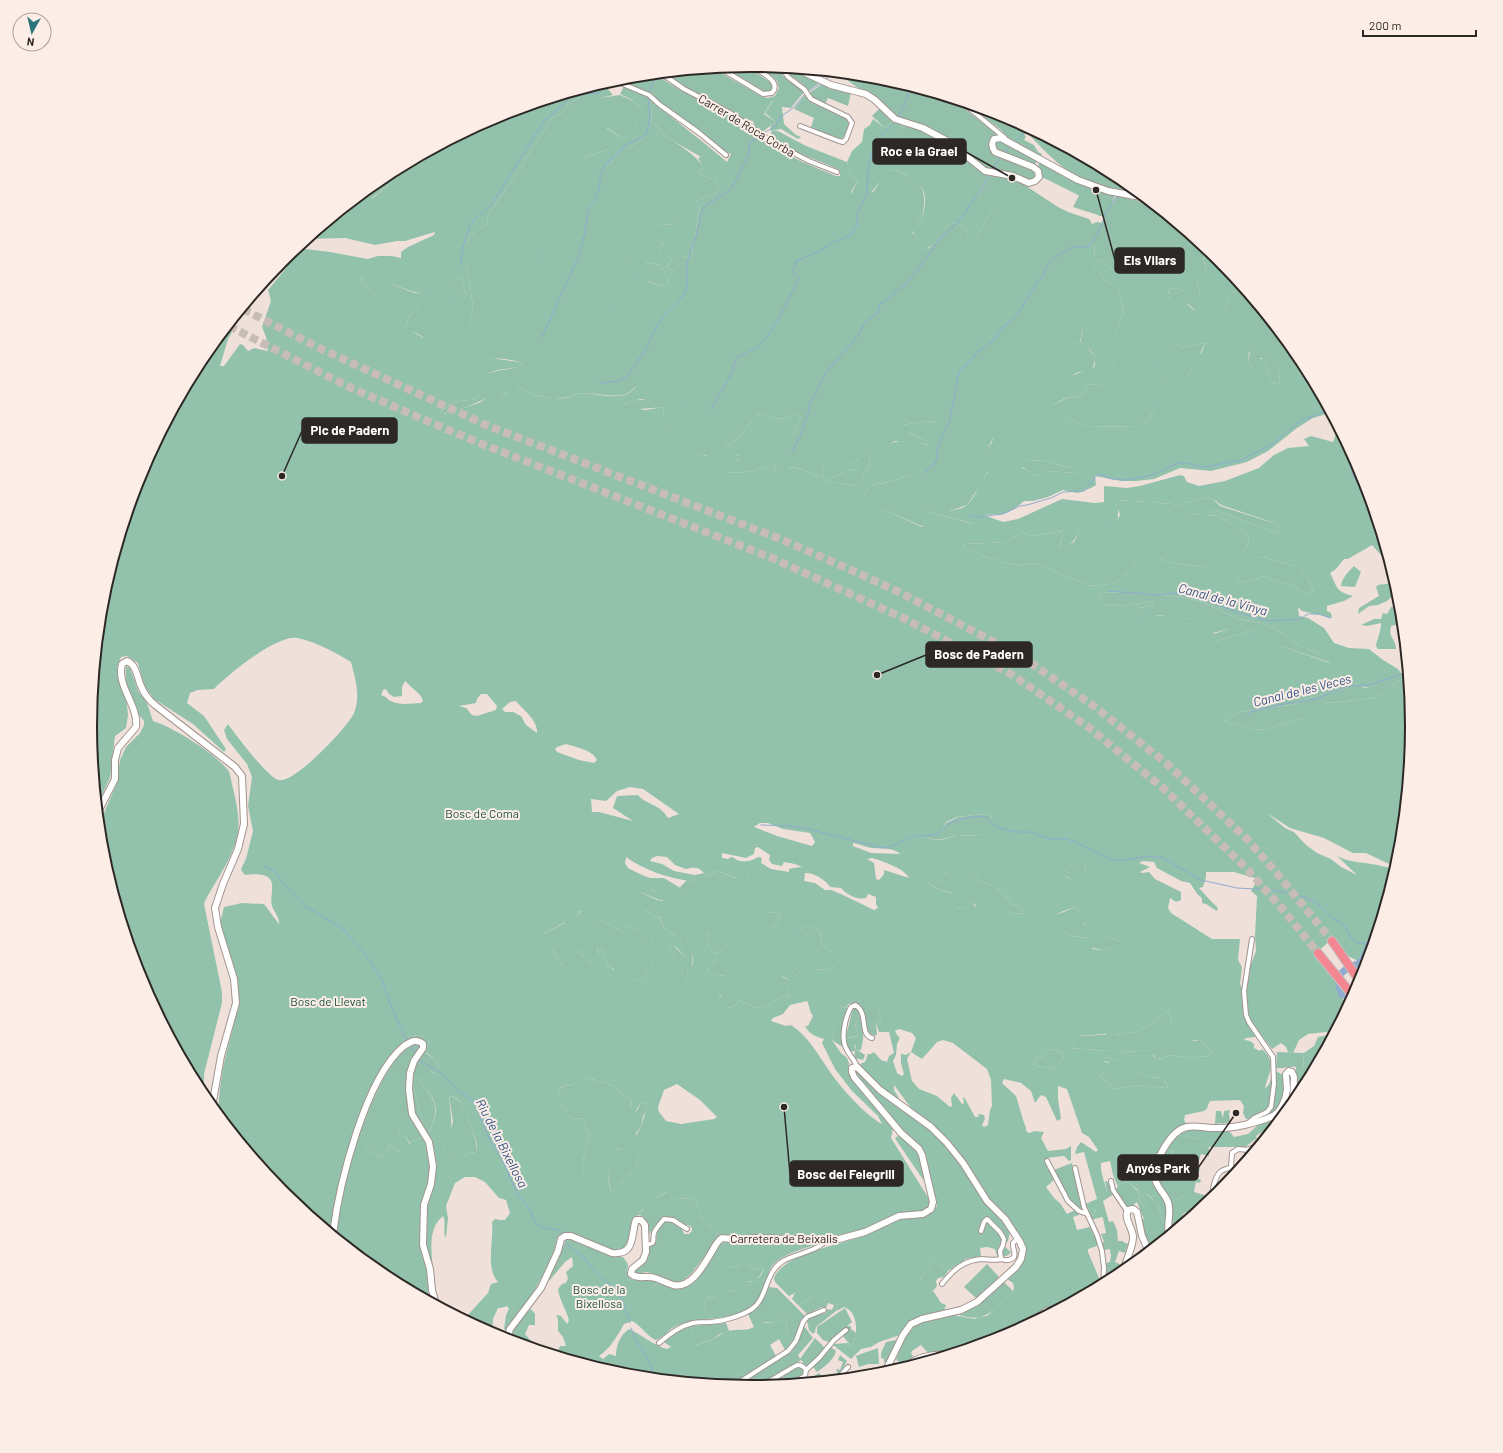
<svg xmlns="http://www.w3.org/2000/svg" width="1503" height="1453" font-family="Barlow,sans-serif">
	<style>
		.green { fill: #93c0aa }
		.forest { fill: #92c2ac; fill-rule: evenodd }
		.water { fill: #90abce }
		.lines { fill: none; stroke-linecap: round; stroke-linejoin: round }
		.stream { stroke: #90abce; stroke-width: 1 }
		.river { stroke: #90abce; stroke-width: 7 }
		.highway-tunnel { stroke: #c8bcb6; stroke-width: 8; stroke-dasharray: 8 4; stroke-linecap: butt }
		.street-casing { stroke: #a1948e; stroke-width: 6 }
		.secondary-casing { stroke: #a1948e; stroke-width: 8 }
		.highway-casing { stroke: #c4c3c2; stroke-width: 10 }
		.street { stroke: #fff; stroke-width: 4 }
		.secondary { stroke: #fff; stroke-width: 6 }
		.highway { stroke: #f38691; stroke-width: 8 }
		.labels { text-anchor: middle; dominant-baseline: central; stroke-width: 4; stroke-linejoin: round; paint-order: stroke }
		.street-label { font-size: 12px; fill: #2d2825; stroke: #fceee7 }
		.park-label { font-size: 12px; fill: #17523c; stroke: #fceee7 }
		.water-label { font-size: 13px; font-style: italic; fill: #315686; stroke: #fceee7 }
		.rim { fill: none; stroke: #2d2825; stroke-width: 2 }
		.leader { fill: none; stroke: #2d2825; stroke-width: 1.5 }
		.callout-dot { fill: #2d2825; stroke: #fceee7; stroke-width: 1.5 }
		.callout { fill: #2d2825; stroke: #2d2825; stroke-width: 1.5 }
		.callout-label { font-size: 13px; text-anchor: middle; font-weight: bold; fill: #fff }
	</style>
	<rect width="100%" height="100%" fill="#efe1da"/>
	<!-- green -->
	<path class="green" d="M755 65 782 68 783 76 804 92 791 108 782 107 772 101 764 114 776 122 762 132 755 128 753 121 745 120 708 98 686 88 663 74 714 69 763 97 768 98 775 96 779 88 777 81 773 77Z
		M745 66 772 83 773 86 772 89 768 92 764 91 725 68Z
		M788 69H791L819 83 808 91 804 85 789 74Z
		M839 74 881 78 909 86V88L912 89 914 88 959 101 968 107 966 110 999 136 992 152 993 154 1030 168 1035 172V178L1030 180 988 170 934 131 918 123 900 119 896 116 889 108 873 95 858 88Z
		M648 75C666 78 669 84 683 92 700 101 717 107 732 117 746 126 759 137 772 146 792 158 814 167 836 176H840V170C816 159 791 152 769 137L772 131H778L806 146 847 162 851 176 858 180 851 192V202L874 191 880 182 890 170C897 170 902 173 908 176 928 186 925 200 922 219L917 223 912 232 928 249 939 239 949 224 956 223 966 228 968 237 976 238 993 210 978 196 990 176 1009 178 1023 184 1058 207 1068 212 1089 219 1092 224 1097 222 1102 223 1104 217 1073 207 1084 186 1115 195 1111 206 1117 196 1142 202 1148 200 1219 259 1228 270 1214 265 1203 255C1203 261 1206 265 1206 272L1197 281C1201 294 1201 298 1195 310L1188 304 1170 299 1168 296 1169 289 1174 288 1185 291 1155 266 1132 259 1115 263 1116 272 1105 263 1095 258 1094 244V266L1103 278 1118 289 1122 303 1123 313 1113 338 1102 344 1098 337 1083 328 1076 358 1088 349 1095 356C1095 379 1081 366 1070 377 1062 384 1056 397 1050 406L1067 398 1080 396 1085 391 1089 384 1098 385 1107 388 1110 369 1115 363H1124L1135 369 1162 343H1173L1182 348 1205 343 1194 367 1183 382H1166L1159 390 1156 409 1153 411 1149 419 1138 427 1086 426 1080 425 1068 417 1020 428 993 438 988 448 1028 461 1041 460 1074 469 1077 473 1046 471 1037 476 1032 474 1023 467 987 472 981 484 967 505 950 511C959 514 968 516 974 524L926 511 924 523 926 528 871 504 865 493 874 484 884 483 925 472 939 433V422L925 421 903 425V429L908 433 928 442 930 445 909 441H895L869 457 871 464 862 477V482L859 486 825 481 846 471 859 469V460L822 468 824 476C812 478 798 463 786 469 783 471 780 474 778 476L775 473 776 465C767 464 761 469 752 471 743 473 733 472 723 472L721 467 739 460 733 456C748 455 786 446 795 433 797 429 797 424 801 419L797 413 785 419 772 418 759 413 734 442 725 446 718 458 698 454 669 432 657 430 653 428 664 414 663 407C648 409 635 408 620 412V407C630 401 639 398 650 401L643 390 635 387C633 389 631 391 628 393 618 399 595 393 582 393 577 393 573 396 568 397 552 400 529 397 518 385L505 394 501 401 496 403 487 397C477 404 449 414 437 415L453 402 477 399 481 386 492 385 496 377H488V374C499 368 515 371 524 363 515 361 501 357 491 359 479 360 468 370 456 364 441 356 422 330 405 330L409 316 419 309 375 297 368 287 360 279 364 277 370 278 380 284 388 283 415 293 429 295 456 277 462 280 465 293 470 326 473 308 467 262V241L473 233 487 224 488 215 522 167 527 157 553 117 562 113 567 106 573 101 580 98H600L620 95 633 101 642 110 635 123 637 126 630 136 624 139 607 128 609 149 585 157 584 165 578 173 606 167 613 161 616 155 623 149 630 147 640 141 647 133C649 133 653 133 656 133 668 136 696 155 702 165L699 174 715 180 719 188 716 193 697 201 692 212 677 224 658 225 647 234 663 244 658 252 631 262H643L661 265 668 279 666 286 650 282 629 274 669 294 677 273 666 267 672 259 680 255 690 258 692 253 700 206 705 202 725 193 727 162 731 154 722 150 690 124 667 108 646 91 625 84 618 79Z
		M822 84 851 93 848 106 828 98 825 104 813 98 809 93Z
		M805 95 812 103 847 119 849 126 844 137 839 139 835 138 811 127 814 118 794 109 796 106Z
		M655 104 709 147 701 157 668 138 651 120 652 106Z
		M966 104 1005 115 1087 159 1114 180 1126 182 1143 196C1127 192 1109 191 1094 185 1067 175 1046 153 1027 132L1024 135 1026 136 1024 140 1034 145 1038 152 1042 154 1040 157 1013 143 1000 129Z
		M880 108 893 121 885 128 872 116Z
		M903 126 916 129 936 138 937 141 960 158 964 157 983 173 987 175 981 188 975 193 963 186 948 193 936 175 939 171 907 150 885 155 884 151 891 130 902 129Z
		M999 140 1037 161 1035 165 996 150 994 147 995 143Z
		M391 173 392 182 372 198 366 195H361L384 176Z
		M1243 287 1302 359 1307 369 1302 376 1294 368 1291 373 1278 366 1280 382 1274 384C1268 376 1268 367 1264 359L1260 358 1263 379 1248 362 1250 353 1226 327 1224 311 1232 294Z
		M1212 498 1220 506 1277 524 1279 529 1276 533 1213 509 1187 514 1219 516 1248 535 1249 542 1243 551 1234 558 1262 557 1300 568 1308 579 1314 591 1303 594 1294 585 1280 582 1262 576 1249 582 1237 580 1239 576 1207 567 1168 562 1159 558 1138 560 1131 570 1120 579 1109 584 1090 586 1035 563 1023 565 1007 563 986 557 964 547 965 544 1008 542 1013 539 1021 532 1031 536 1064 531V534L1060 542 1061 548 1074 542 1080 530 1118 519 1120 515 1118 509V500L1173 504 1180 506 1183 501 1187 503 1202 499Z
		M1098 592 1153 594 1181 597 1200 601 1238 619 1262 623 1278 630 1294 643 1323 656 1332 663 1281 646H1240L1255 629 1217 641 1213 634 1229 629 1193 619 1158 615 1140 625 1129 612 1138 608 1154 606 1153 601 1121 606 1115 604 1106 606Z
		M1401 673 1406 679 1400 680 1382 694 1374 698 1326 703 1306 717 1275 726 1266 730 1254 729 1224 721 1240 712 1295 704 1312 697 1336 691 1357 684 1365 688 1376 685Z
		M982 814 990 816 992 819 989 825 990 833C977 836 970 835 958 836 944 837 943 842 927 838L928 836 942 832 946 823 958 817Z
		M1078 861H1082L1085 868 1086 875 1075 882 1068 877 1065 876V870Z
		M741 870 746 872 749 875 744 882 751 895 768 912 780 913 776 924 771 929 799 930 807 926 818 930 821 936 820 942 825 948 834 953V965L831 970 813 969 797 970 807 981H803L791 971 782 977 789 980 790 982H785L789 993 788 998 783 996 766 1006 756 1008 739 1000 733 1008 725 1007 723 999 719 993 725 976 709 973 707 968 717 959 723 951 712 953 709 947 707 931H701L686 940C692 947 694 959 691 967L688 969 686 982 669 944H672L686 958 681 939 664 928 659 916 657 918 643 908 635 895 638 891 657 900 663 901 660 895 648 891 651 890 674 894 681 889 680 887 687 880 692 881 695 875 704 873 707 877 717 871 736 878Z
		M968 871 975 873 980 881 993 886 1000 891 1004 896 1010 900 1011 905 1017 906 1024 913 1013 914 1007 911 977 908 974 903 969 904 964 908 953 907 952 893 936 888 927 882 937 883 942 881V874L949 873 968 883Z
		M1074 907 1081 912 1084 924 1111 939 1114 938 1124 944 1121 947H1113L1103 950 1092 948 1089 938 1073 936 1060 929 1057 926 1056 914 1064 912Z
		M582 911 599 920 613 926 625 935V927L627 925 650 938 657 948C652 960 651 975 637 981L627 976 615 956V970L608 965 603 950 597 948 599 957 575 949 589 961 599 975 585 976 575 972 561 964 553 949 523 933 543 934 565 923 566 918 575 917Z
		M864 998 878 1008 881 1020 876 1023 877 1034 875 1036 866 1031 863 1012 857 1003Z
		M837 1006 847 1008 841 1037 842 1046H841L832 1040Z
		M853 1008 856 1009 859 1013 857 1024H855L858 1036 846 1038V1040H852L855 1045 856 1051H859L865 1055 863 1060 854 1058 855 1051 848 1052 845 1040Z
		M1169 1010 1171 1025 1194 1041H1200L1212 1051 1208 1056 1189 1058 1169 1055 1164 1058 1156 1059 1151 1050 1122 1052 1119 1047 1109 1051 1071 1048 1075 1043 1076 1036 1125 1034 1137 1032 1154 1022Z
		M421 1035 429 1041 426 1053 435 1060 438 1066 435 1074 431 1071 433 1079 417 1073 416 1078C435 1098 441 1105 429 1132L425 1131 413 1085H412L423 1128 422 1138 413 1141 411 1144 405 1136 404 1129 399 1133 402 1151 398 1152 390 1144 383 1157 368 1151 360 1131C371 1108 386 1063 406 1049 409 1047 412 1046 415 1045L412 1037Z
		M1051 1049 1063 1053 1064 1056 1054 1069 1036 1066 1034 1064 1036 1060 1043 1056 1046 1052Z
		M1277 1052 1304 1053 1303 1070H1296V1067C1289 1066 1283 1069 1276 1068Z
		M1105 1057 1115 1060 1120 1065 1148 1077 1163 1078 1168 1086 1166 1088 1139 1085 1114 1089 1110 1084 1099 1076 1110 1069 1108 1062 1102 1061 1101 1059Z
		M584 1078 596 1080 616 1087 620 1093 632 1101 630 1106 633 1114 638 1109 640 1104 646 1102 648 1103 647 1109 643 1116 641 1127 636 1133 635 1145 639 1157 636 1167 612 1193C605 1173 610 1165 621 1148 604 1153 600 1169 584 1174 580 1166 587 1143 591 1135L586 1127 583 1118 572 1119 561 1104V1097L558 1090 564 1086 573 1085 578 1079Z
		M449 1096C464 1098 465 1113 470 1125 474 1135 477 1141 476 1152 461 1153 458 1167 439 1156L445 1148 453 1122Z
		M1230 1110 1229 1114 1230 1122 1221 1124V1123L1215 1124 1216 1111H1221L1223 1118 1224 1111Z
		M1177 1135C1185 1136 1191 1138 1199 1139L1203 1145 1209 1147V1156L1201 1154 1197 1167 1200 1168 1197 1178 1201 1180 1200 1183 1196 1182 1194 1192 1207 1196 1210 1202 1201 1209 1188 1194 1178 1199 1169 1197 1160 1185 1158 1174 1164 1171 1169 1167C1170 1160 1174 1154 1174 1148 1175 1143 1174 1139 1177 1135Z
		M1072 1163 1079 1198 1082 1209C1067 1203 1062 1183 1054 1170Z
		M1105 1181H1107L1114 1194 1103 1201 1109 1222 1113 1221 1117 1230 1118 1241H1123V1242L1128 1244 1125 1253 1119 1251 1115 1262 1121 1265 1117 1278 1110 1281 1105 1279 1106 1263 1110 1262 1111 1256 1110 1249 1103 1250 1101 1243 1104 1242 1101 1234 1106 1233 1103 1218 1102 1217 1091 1220 1085 1204 1090 1202 1087 1206 1093 1216 1104 1192H1107Z
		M1128 1182 1138 1191 1141 1203 1146 1208 1143 1195 1145 1193 1158 1204 1163 1222 1166 1223 1168 1237 1151 1250 1143 1233 1140 1220 1144 1219 1137 1202 1134 1204 1135 1208H1128L1116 1191V1189L1120 1184Z
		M667 1192 672 1199 695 1198 701 1218 721 1236C716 1239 713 1243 710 1249L691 1274 681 1282H676L647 1272 636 1274 634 1272V1270L648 1259 650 1247 656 1243 657 1233 665 1221H670L682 1229 684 1234H689L692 1231V1228L688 1225H684C662 1210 660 1220 647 1237V1222L642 1216 638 1215 648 1203Z
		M934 1260 948 1271 944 1277 938 1278 936 1281 937 1286 933 1291 926 1287 923 1291 920 1290V1280Z
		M745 1262 757 1271 760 1268 764 1269 757 1280 747 1282 761 1285 769 1271C766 1280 764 1289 760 1297 751 1314 727 1317 710 1319L712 1317 705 1309 704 1303 708 1297 712 1298 726 1292 735 1291 728 1272V1268L735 1267Z
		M987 1264 999 1277 976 1298 964 1287Z
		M650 1279 656 1281 669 1287 657 1283 649 1292H637V1280Z
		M1003 1281 1013 1291C994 1309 986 1324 959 1315L977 1306Z
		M768 1287 777 1288 805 1316 800 1322 795 1339 786 1334 787 1324 784 1319 777 1322H765L754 1327 748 1314 759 1306Z
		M812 1298H817L819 1302H835L837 1307 836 1311 816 1327 815 1332 813 1334 809 1330 807 1321C811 1316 820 1314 826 1313L828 1309 832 1310 834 1305 828 1303 826 1308 822 1307 807 1314 798 1305Z
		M845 1308 852 1322 847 1326H851V1329L856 1333 854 1341 851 1346 842 1335 848 1331V1328L846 1327 829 1342 823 1340 817 1333V1327Z
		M726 1323 729 1331 720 1334 711 1340 695 1345 692 1326Z
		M804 1326 813 1338 798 1355 800 1359 815 1338 825 1348 810 1365H805L801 1360 753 1388 737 1387 792 1351 799 1340Z
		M896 1340 897 1341 886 1363 884 1362V1359L881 1358V1353L886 1342Z
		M831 1347 836 1351C834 1360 824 1367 817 1372L813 1367Z
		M878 1348 879 1364H868L859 1367 856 1356 858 1355Z
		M840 1355 847 1361 843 1368 833 1380 799 1383 806 1379 808 1381 811 1379V1378L819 1373 824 1379 829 1374 833 1378 838 1373 836 1370 837 1369 840 1370 843 1362 838 1360Z
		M796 1368H801L804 1372C798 1384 780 1385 769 1386Z
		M734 1373 744 1376 734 1383 732 1386 717 1385 716 1381Z"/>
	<!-- forest -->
	<path class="forest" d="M664 81 692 96 693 101 690 106C683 105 679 100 672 98L671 92 662 85V82Z
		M606 83 607 88 613 95 600 98H580L573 101 567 106 562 113 553 117 527 157 522 167 488 215 487 224 473 233 467 241V262L473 308 470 326 467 330 465 293 462 280 456 277 442 287 453 293 451 299C430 299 410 290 390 284 385 282 379 286 374 283 369 280 371 279 364 277L360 279 368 287 375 297 381 298 387 292 411 298 421 303 419 309 409 316 405 330H410L423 338 432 337 450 346 449 350 446 352 452 356 451 360 456 364 466 366 472 362 477 363 474 359 478 353 484 351 491 358 525 363C514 371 499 367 488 374V377H496L501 381 499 386H482L477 399 453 402 438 414H444L479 403 487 397H492L496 403 501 401C505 393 510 389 518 385 529 397 550 399 565 398 571 397 577 393 583 393 596 394 615 399 627 394 632 392 634 387 640 385L643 390 661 386 665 393 659 398 650 401 641 399 627 403 620 407V412L635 408 645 410 663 407 664 414 668 420 663 425 653 428C658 431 663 430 669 432 683 437 691 453 706 456L710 453 718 457V451L725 446 734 442 759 413 772 418 785 419 797 413 801 419C797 424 797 430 794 434 790 440 787 441 784 450H762L753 459H746L741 455 734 456 739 459 729 467H721L724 472C733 472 743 473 752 471 761 469 767 464 776 465L775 473 778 475C780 474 783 471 785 469 798 463 812 478 824 476L822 468 830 465 860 460 863 463 859 469 846 471 825 481 859 486 862 482V477L871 464 869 457C882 448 894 438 910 441 917 442 923 444 929 445L928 442 902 430 903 425 925 421 938 422C932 417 927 413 931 405L950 419C948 426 947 431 939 434 944 446 937 465 925 472 921 474 915 475 910 476 898 479 887 483 874 484L865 493 872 504 922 527H925L924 523 916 517 926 511 973 524C969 516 958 514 949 511 955 510 962 509 967 505 981 492 984 459 1008 464 1013 464 1020 465 1023 468 1028 470 1031 474 1037 476L1046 471 1077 473 1074 469 1041 460 1028 461 1008 456 988 448 992 442 993 438C1006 429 1050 420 1068 417L1080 425 1086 426 1138 427 1149 419 1153 411 1156 409V403L1148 402 1149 397 1166 382H1183L1194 367 1197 357 1202 352 1205 343 1182 348 1173 343H1162L1163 352 1156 379 1146 377 1124 363H1115L1110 369 1114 376 1113 383 1107 388 1098 385 1089 384 1085 391 1080 396 1066 398 1050 406 1035 402V397L1039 393 1021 385 1009 357 1010 341 1020 322 1032 308 1042 304C1059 313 1061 316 1065 335L1073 341 1080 343 1083 328 1087 320 1092 324 1102 343 1113 338 1123 313 1122 303 1118 289 1103 278 1094 266 1078 261 1081 247 1086 240 1091 239 1094 244 1095 258 1105 263 1116 272 1112 251H1128C1139 270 1156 262 1173 269 1181 272 1185 281 1189 288L1185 291 1174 288 1169 289 1168 296 1170 299 1180 298 1194 310C1204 293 1198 289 1195 271L1206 272C1206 265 1203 261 1203 254L1214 265 1228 270 1243 287 1232 294 1224 311 1227 320 1226 327 1237 328C1246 338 1251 348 1248 362L1263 378 1259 359H1264C1268 367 1268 376 1274 384L1280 382 1278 365 1291 373 1294 367 1302 376 1307 369 1330 413 1313 418 1297 428 1268 451 1247 462 1211 471 1180 468 1154 479 1136 481H1121L1095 476 1096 485 1091 488 1078 493 1063 490 1048 497 1033 501H1024L1014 509 1003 514 984 515 1003 522 1018 519 1062 499 1095 503 1104 502V486L1127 488 1140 486 1180 475 1184 476 1187 482 1199 486 1225 481 1259 468 1274 455 1288 448 1309 446 1304 439 1311 436 1333 442 1336 433 1340 431C1353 455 1348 473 1369 496L1391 566 1372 545 1348 559H1344L1336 569 1330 573C1338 587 1334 591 1353 596L1344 601 1327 606V611L1331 613 1332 618 1302 611 1298 607 1299 616 1308 618 1324 628 1334 643 1349 648 1369 649 1383 660 1398 669 1401 673C1393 679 1377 687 1366 687 1363 687 1360 685 1357 684L1336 691 1312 697 1295 704 1240 712 1224 721 1254 729 1266 730 1275 726 1306 717 1319 707 1326 703 1374 698 1382 694 1400 680 1408 679 1413 727 1400 856 1397 866 1387 863 1366 853H1353L1324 838 1290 828 1267 813 1285 828 1294 832 1306 845 1317 853 1331 859 1341 867 1357 875 1337 856C1349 862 1359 862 1371 864 1380 865 1387 868 1397 868L1378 929C1369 938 1365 950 1358 961L1348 956 1334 937 1315 954 1337 983 1347 1009 1335 1031 1308 1034 1299 1040 1293 1053 1288 1052 1286 1047 1281 1043 1272 1049 1256 1028 1255 1037 1246 1038 1244 1040 1250 1041 1254 1044V1048L1260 1051 1262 1049C1277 1063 1269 1071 1265 1088 1270 1086 1271 1078 1272 1073L1276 1071 1283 1075C1283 1080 1285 1086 1284 1091 1281 1112 1266 1121 1246 1119L1243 1113 1244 1106 1240 1100 1210 1101 1208 1105 1207 1109 1204 1111 1185 1115 1184 1120 1190 1129 1216 1132 1228 1130 1234 1137 1248 1134 1259 1124 1279 1114 1289 1075 1292 1077 1291 1107 1275 1127 1270 1130 1268 1128 1256 1136 1257 1138 1245 1147H1209L1203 1145 1199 1139C1191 1138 1185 1136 1177 1135L1175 1138 1177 1142 1170 1160 1169 1167 1164 1172 1158 1174 1160 1185 1169 1197 1172 1195 1178 1199 1188 1194 1198 1198 1207 1204 1200 1210 1197 1209 1193 1211 1194 1215 1191 1218 1187 1212 1184 1213 1172 1232 1166 1223 1163 1222 1158 1204C1154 1201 1148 1194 1145 1193L1143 1195 1145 1202 1150 1205V1210L1148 1212 1146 1208 1141 1203 1138 1190 1128 1182 1120 1184 1118 1187 1113 1175 1110 1161 1101 1163C1100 1172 1105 1183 1107 1192H1104L1100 1209H1096L1093 1216 1087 1206 1090 1202 1097 1199 1084 1152 1075 1154 1077 1147 1081 1142 1096 1152 1098 1150 1089 1137 1082 1133 1067 1089 1058 1086V1099L1061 1119 1057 1121 1046 1097 1041 1095 1035 1103 1031 1091 1021 1083 1004 1079 1002 1083 1016 1096 1024 1123 1026 1127V1131L1029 1133 1035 1131 1044 1132 1041 1138 1048 1151 1066 1149 1071 1146V1160L1069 1161 1064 1156 1047 1158 1045 1160 1055 1179 1046 1187 1054 1198 1060 1203 1067 1214 1075 1210 1078 1213 1079 1215 1073 1217 1077 1230 1090 1227 1098 1244 1097 1246 1088 1249V1252L1099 1278 1102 1280V1286L1057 1310 1054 1308H1050L1004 1338 953 1353 929 1354 921 1345 912 1351 911 1353 913 1356 912 1359 902 1363 896 1360C901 1347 905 1331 917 1323L953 1315 974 1319 979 1317 987 1316 1013 1291 1014 1288 1013 1283 1007 1279 1017 1269 1025 1258 1024 1242 990 1200 969 1168 914 1112 894 1085V1090L901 1102C885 1091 871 1081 860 1064L865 1062 868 1054H871L874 1052 881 1060 887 1062 889 1056 894 1053 889 1032H879L876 1023 881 1020 878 1008 869 1006 864 998 857 1003 848 1004 847 1008 838 1006 832 1040 841 1053 847 1058 849 1063 848 1069 851 1078 893 1129 891 1138 929 1199 930 1207 925 1211 900 1213 891 1217 872 1227 834 1237 763 1235 721 1236 701 1218 695 1198 672 1199 666 1192C653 1201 639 1208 633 1224 630 1234 630 1242 623 1250H609L576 1235 564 1233 558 1236 551 1260 531 1297 506 1330 504 1329 506 1315 509 1309 507 1306 501 1308H498L493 1319 492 1334 457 1316 466 1317 488 1293 491 1284 498 1282C485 1268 494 1240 492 1222L495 1219 500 1220H505L510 1213 506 1200 499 1198 485 1182 475 1177H465L455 1183 446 1206 448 1218 446 1238C442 1231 447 1223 443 1216 424 1231 434 1262 434 1283V1286L428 1290 431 1302 384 1276 284 1194 218 1114C219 1091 222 1069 228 1047 233 1027 240 1007 238 986 235 967 227 948 221 930L220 923 224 907 242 903 264 904 279 924C280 918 274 912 272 906 270 899 273 892 272 884 271 872 253 874 245 875L241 870 242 867 246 859 253 831 248 806 252 777 247 764 227 739 224 730 228 724C236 735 268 778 279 780 294 784 348 727 354 713 361 696 355 678 351 662 334 652 317 642 297 638 276 635 229 674 214 689L198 690 190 693 187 703 204 716 226 749 224 752 193 724 154 699 144 685 138 663 127 656 121 657 117 667 127 705 128 715 126 728 115 736 110 778 98 803 90 726 103 597 140 473 202 359 232 322 236 325 228 339 220 366H224L240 344 243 345 248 351 254 348 268 351 266 337 262 327 271 301 268 290 287 267 288 255 297 248 330 252 368 259 378 256H392L401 258V252L408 247 434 235 435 232 405 241H397L375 245 345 238 307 239 340 213 346 212C348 206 358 193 366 195 368 195 370 197 373 198L392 182 391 173 499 115ZM1089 349 1095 356V365L1093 368 1070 376 1066 381 1072 370 1076 359ZM1212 498 1221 505 1277 524 1279 529 1276 533 1213 509 1189 510 1186 514 1219 516 1248 535 1249 542 1243 551 1233 558 1239 565 1249 571 1250 558 1262 557 1300 568 1308 579 1314 591 1303 594 1294 585 1280 582 1262 576 1249 582 1237 580 1239 576 1212 565 1207 567 1168 562 1159 558 1150 556 1138 560 1131 570 1120 579 1109 584 1090 586 1035 563 1023 565 1007 563 986 557 964 547 965 544 1008 542 1013 539 1021 532 1031 536 1064 531V534L1060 542 1061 548C1072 545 1075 540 1080 530L1087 529 1091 534 1100 533 1108 529 1111 522 1118 519V500L1173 504 1180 506 1183 501 1187 503 1202 499ZM1098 592 1153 594 1181 597 1200 601 1238 619 1262 623 1278 630 1294 643 1323 656 1330 663 1281 646H1242L1258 639 1262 632 1255 629 1217 641 1213 633 1229 629 1228 621 1220 617 1198 614 1192 619 1172 616 1146 615 1142 618 1140 624 1137 617 1130 612 1138 608 1154 606 1153 601 1121 606 1115 604 1106 606ZM405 681 421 696 423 701 421 703C412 703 400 706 391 701 386 699 388 697 381 695L383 690 386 689 389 694 394 697 402 696V687ZM481 694H487L497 706 496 710 477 716 472 715 466 708 459 706 476 703 477 699ZM516 701C523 710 538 720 537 733L526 725 521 716 513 712H505L502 709 510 702ZM566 744C575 747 593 750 597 760L594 763 579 760 557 752 555 749 557 747ZM630 787 643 789 679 814 668 818C659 803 646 805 638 795L617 796 613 808 633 821 599 812H592L591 799 606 801 617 791ZM982 814 990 816 992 818 989 825V833C977 836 970 835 958 836 944 837 943 843 927 838L929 836 936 837 942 832 946 822 957 817ZM760 823H768L783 829 810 833 815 842 812 846 777 836 754 827ZM853 843C859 844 865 847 872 848 881 849 893 847 900 854L871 853 853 846ZM758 847 770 855 769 860 772 864 782 866 784 862 795 864 802 867 793 868 789 869V872L771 869 761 863 762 858 758 857C752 861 744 863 737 860 735 859 734 857 731 857L728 859 722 858V853L746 858 754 854 755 848ZM657 856 667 857 675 865 686 869C697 866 701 868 707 877L717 871 737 878 741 870 746 872 749 875 745 877 744 882 750 894 746 896V902L767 912 780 913 776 924 771 929 781 933V939L788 942 797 936 799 930 807 926 818 930 821 935 820 942 825 948 834 953V965L831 970 813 969 808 965 797 970 806 981H803L791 971 777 968V973L789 980 790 982H785L789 993 788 998 783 996 766 1006 756 1008 739 1000 733 1008 726 1007 723 999 719 994 724 991 726 982 725 976 709 973 707 968 717 959 723 958V951L712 953 709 947 707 931H690L684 935C689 946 695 954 692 966L686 965 688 969 686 981 669 944C676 945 682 953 686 959L687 954 681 939 664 928 658 915 657 918 643 908V900L636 895 638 891 659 900H663L660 895 649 891C657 889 664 895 671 900L674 894 682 889 664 878H650L642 875 628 868 625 863 626 857C644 870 670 879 692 881L695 875 674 871 662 864 650 861 652 858ZM872 858C882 861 904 868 909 878L884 870V874L879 880 876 879 874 863 867 859ZM1078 861H1082L1085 868 1086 875 1075 881 1065 876V870ZM1143 861 1154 862 1157 868 1181 881 1190 883 1198 895 1202 898V903L1206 904 1217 911 1218 908 1209 899 1199 888 1203 887 1206 877V872H1234L1258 879 1251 891 1257 896 1255 936 1256 951 1242 988 1240 984 1242 967 1238 960 1240 939H1212L1171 913 1168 908 1170 898 1176 902 1181 900V892L1155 879 1149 872 1142 873 1140 872 1150 867 1139 863ZM968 872 975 873 980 881 993 886 1000 891 1004 896 1010 900 1011 905 1017 906 1024 913 1013 914 1007 911 1005 903 992 904 977 908 974 905V902L969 904 964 908 954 907V894L936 888 928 883H937L942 881V874L949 873 952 880 964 884H968ZM805 873C813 872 826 880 830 887L841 888C848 895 856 900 866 898L868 894 876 897V904L878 908 874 910 843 895 831 890H825L815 883 804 881ZM1074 907 1081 912 1080 919C1088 929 1101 934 1111 939L1114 938 1124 944 1121 947H1113L1103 950 1092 949 1095 939 1073 936 1060 929 1058 926 1062 925 1061 918 1056 914ZM581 911 599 920 613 926 625 935 629 934 625 928 627 925 651 939 656 948 650 951 654 956C651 966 648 976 637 981 625 974 621 969 622 955L618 954 615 956 614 970 608 965 603 950 597 948 599 956 573 942 575 949 589 961 598 974 587 973 585 976 561 964 553 949 544 941 525 934H543L566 922V918H574ZM807 1001C810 1007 809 1011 813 1016L808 1026H805C810 1035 815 1036 824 1039L822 1043 835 1069 852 1091 878 1116 882 1124C864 1114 840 1087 828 1069 817 1053 808 1036 791 1025L786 1026 771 1021 773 1018 783 1014 790 1005ZM1169 1010 1171 1025C1180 1032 1188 1041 1200 1041L1212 1051 1208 1056 1189 1058 1169 1055 1164 1058 1156 1059 1153 1055 1155 1051 1151 1050 1122 1052 1119 1047 1116 1045 1114 1049 1109 1051 1071 1048 1077 1041 1076 1036 1106 1034V1037L1112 1038 1117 1034H1125L1137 1032 1154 1022ZM899 1029 912 1033 916 1038 911 1052 906 1055 901 1054V1063L904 1074 902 1076 897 1073 893 1061 896 1055 897 1044 900 1038 897 1035 895 1031ZM421 1035 429 1041 426 1052 435 1060 438 1066 435 1074 430 1071 433 1079 417 1072 415 1074 416 1078C435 1098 442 1105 429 1132L425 1131 413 1085H412L413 1111 423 1128 422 1138 413 1141 410 1144 405 1136 412 1132 413 1125 409 1121C402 1133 398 1130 396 1144L402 1151 398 1152 390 1144 383 1157 368 1151 360 1130C373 1105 383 1068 406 1049 409 1047 413 1046 417 1044L412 1037ZM943 1040 953 1043 987 1069 991 1080 992 1106 990 1110 988 1125 984 1127 982 1125 985 1119 984 1115 979 1114 978 1117H975L964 1097 963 1098 964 1103 962 1104 954 1093 951 1098 952 1106 950 1107 937 1096 919 1089 912 1081 907 1059 911 1052 922 1059 937 1042ZM1051 1049 1063 1053 1064 1056 1054 1069 1036 1066 1034 1064 1036 1060 1043 1056 1046 1052ZM1105 1057 1115 1060 1119 1065 1148 1077 1163 1078 1168 1086 1166 1088 1139 1085 1114 1089 1110 1084 1099 1076 1110 1069H1114V1065L1102 1061V1059ZM584 1078 596 1080 616 1087 620 1093 632 1101 629 1112 633 1115 640 1104 646 1102 648 1103 641 1127 633 1140 635 1145 634 1151 639 1157 636 1167 612 1193C604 1174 611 1164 622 1148L612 1151 589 1172 584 1174C580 1166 587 1143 591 1135L586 1127 583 1118 572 1119 561 1104V1097L558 1090 563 1086 573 1085 578 1080ZM677 1084 700 1100 717 1117 714 1119 681 1124 666 1121 659 1112 658 1107 664 1090ZM449 1096C464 1097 465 1114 470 1125 474 1135 478 1141 476 1152 462 1153 455 1167 440 1155 456 1136 451 1119 449 1096Z
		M624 86C636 91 647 94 655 104L652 106 651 120 667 137V139L656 133H647L640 141 630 147 623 150 616 155 613 161 606 167 599 179 603 183 597 206 587 212 588 222 582 243 580 261 566 285 558 304 557 315 552 317V326L549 333 528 320 522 323 530 337H525L511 319V315L509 313 513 307 514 298 526 295 525 292V285L513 288 512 284 522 282 523 276C533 276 542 279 548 287 555 281 552 274 545 270L540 273 536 270 546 259 563 255 568 251V248L541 249 539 244 543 225 550 222 556 215 563 218 569 213 571 211 567 204 568 176C580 172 583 169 585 157L609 149 603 143 605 140 606 128 624 139 630 136 624 132V127L637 126 635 123 619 121V115L638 116 642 110 632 100 620 94Z
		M772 102H775L782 107 784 124 796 135 801 137 798 139 781 129 772 131 770 130 771 126 776 122 765 113Z
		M726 114 737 123 736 128 732 134H730L719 125V122Z
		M873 119 885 128 893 121 903 126 902 129 892 131C891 140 884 148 885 155L907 150 917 151 931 163 943 165 937 175 948 192 963 186 967 187 968 184 965 179 967 177 971 180 974 186 981 188 987 175 990 176 978 196 992 202 993 210 976 238H968L966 228 956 223 949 224C939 241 934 247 916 253L914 247 918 240 908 224 917 223 922 219C924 211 927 198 923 190 919 181 901 170 891 170L890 180 880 182C873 191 865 198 858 207L860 218 859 234 838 244 834 254 824 257 815 255 785 269 783 262 789 246 799 245 801 232 784 213H806L824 216 840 206 851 202V194L858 180 851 176 847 162 852 151 862 142 864 129 870 125Z
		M1008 120 1021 135V138L1015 143 1011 141 1004 128Z
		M1036 136 1053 144 1063 147V148L1053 157 1034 140Z
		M709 147 727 162 739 167C735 176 732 189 723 195 715 199 707 201 700 206L692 253 690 258 680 255 671 260 666 267 677 273 687 281H694L693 288 683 305 692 307 674 310C670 315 665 320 662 325 649 343 646 357 623 365V369L629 372C613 376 596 378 581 384L578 383 579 379 569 371C582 371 591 369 596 356L603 355 602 351C613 346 623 349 634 353L639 351 645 343 642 342 617 341 621 337V333H605L616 327 611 318 616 303 615 292 624 287 629 274 637 273 649 282 666 286 668 279 661 265 643 262 631 263 634 255 638 251 658 252 663 244 646 234 649 229 658 225 677 224 691 212 697 201 716 193 719 188 715 180 699 174 702 165 698 158 701 157Z
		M1070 150 1082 157V163L1087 170 1093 167 1096 171 1087 181 1069 171 1060 164Z
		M1040 162 1084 186 1081 194 1111 206H1119L1127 210 1143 211 1144 214C1139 216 1133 219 1128 216 1122 214 1128 214 1122 213 1118 212 1111 213 1106 213L1102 216H1099L1096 211 1085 204 1080 196 1042 177 1038 166Z
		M1114 228C1122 231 1126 229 1133 229 1141 230 1148 234 1155 233L1157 235 1156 237 1139 233H1135L1133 236 1131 233 1121 236 1112 231Z
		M751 269 757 275 777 284 787 281 798 283 791 289 784 302 776 301 780 313 779 328 767 340 762 348 740 355 733 359 732 371 725 374V380L747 383 734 387 718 388V391C702 391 684 389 669 382V377L681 378C685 370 687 360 694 353 706 340 716 335 721 316L718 310 725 303V289L736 287 725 276H747L745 271Z
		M1047 274 1044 281 1033 290 1018 316 1002 331 996 342 983 348H971L968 344C978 341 986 336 992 329L989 327 971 336 968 331 955 337H945L947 332 921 320 926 317 939 320 946 315 945 301 942 291H952L956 283 970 288 976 279 980 285 978 292 982 300 976 309 989 311 997 301 1007 295 1001 284H1011Z
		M888 287 893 290 890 298 878 306 874 314 861 327 854 340 848 349 833 358 821 354H814L812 357 819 363 812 373 814 379 821 384 816 388 786 382 779 379C793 364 803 373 806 348 816 343 826 340 830 329L810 322 811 320 832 323 837 319 836 314C854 307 869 294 888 287Z
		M960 350 976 357 973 362 964 367 963 374 957 383 954 402 939 400C938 390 945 380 952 373L949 366 939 356 944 355 959 359Z
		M876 379 877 399 863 421 852 426 836 429 837 417 847 400 856 387Z
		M673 391 701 394 705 396 713 404 708 406V409H698L697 414H682L687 407 674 398 671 397Z
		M723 396 736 398 735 408 729 410 722 409Z
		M1354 566 1361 572 1355 587 1341 586C1342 578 1348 572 1354 566Z
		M1392 583 1395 584 1398 589 1395 594 1387 601 1378 605 1369 606 1358 614 1359 608 1379 596 1376 587 1378 585Z
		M1399 601H1401L1403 623 1391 626C1388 639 1396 638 1396 649H1378L1376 646C1377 638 1381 633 1381 623L1367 626 1361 625 1374 619H1381L1383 613 1387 614 1391 607 1396 606Z
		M126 666 130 668 138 691 147 703 153 721C173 727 214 753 227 769 230 772 231 779 232 784 236 802 242 822 236 841 230 862 215 882 205 901L204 904 222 992V1003L204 1074V1097L140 979 103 855 99 818 104 813 117 783 120 760 126 747 140 733 144 725V721C131 708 124 684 126 666Z
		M859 1013C865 1026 864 1037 861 1050L856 1051V1045L853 1046 852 1040 847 1041V1029L849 1038 858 1036 855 1024H857Z
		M1334 1034 1301 1094 1295 1102 1296 1070H1303L1304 1053 1314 1046 1318 1037Z
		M856 1070 873 1087 936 1134 945 1143 1000 1217 1010 1232 1008 1241 1005 1244V1247L1011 1252C1008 1257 1002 1257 997 1256L995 1249 987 1247 980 1248 981 1256 966 1259 948 1271 934 1260 920 1280V1290L923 1291 926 1286 934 1292 941 1303 946 1305 943 1313 919 1319 900 1335 879 1342 871 1347 861 1349 851 1359 833 1345 834 1344 848 1343 851 1346C859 1335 858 1311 844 1307L836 1311 837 1307 835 1302H819L817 1298H812L798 1305 792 1299 795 1293 789 1296 775 1282 774 1278C784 1254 836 1246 860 1237 874 1232 886 1223 901 1219 916 1214 926 1221 937 1206L927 1164 855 1073Z
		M898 1136H900L917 1152 921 1158 924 1181 896 1140 895 1138Z
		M566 1240H571L612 1256 623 1257 628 1264 627 1273 630 1279 637 1280V1292H649L657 1283C670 1287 680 1291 693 1283L720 1243 727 1242 738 1244 757 1240 816 1243 818 1244C803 1249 784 1253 773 1265 768 1271 766 1282 760 1286 755 1289 746 1287 742 1284 754 1280 759 1282 764 1269L760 1268 757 1271 745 1262 735 1267 729 1268 728 1272 737 1278 739 1289 735 1291 726 1292 712 1298 708 1297 704 1303 705 1309 712 1313V1317L710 1319C698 1321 685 1321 674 1327 667 1331 664 1337 656 1340 646 1336 642 1326 632 1321L624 1324C618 1335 610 1349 599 1356L603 1359 609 1354 616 1356C616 1346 620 1335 629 1329 643 1335 652 1345 667 1349L671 1347 664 1342 681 1330 692 1326 696 1345C700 1343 707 1342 711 1340 717 1337 722 1333 728 1331 740 1328 750 1333 758 1323L777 1322 784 1319C788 1323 787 1329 786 1334L795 1339 785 1350 779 1339 770 1345 776 1356 744 1376 734 1373 717 1382V1385L622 1375 556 1355 560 1346H566L563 1337 558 1331V1319L556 1315 561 1316 567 1324 569 1320C566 1309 559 1299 558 1289L562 1284 566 1283 568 1278 566 1272 573 1266 572 1257 565 1262 549 1281 548 1278Z
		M531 1309 535 1314V1325H529L525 1334 531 1341 525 1342V1346L510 1341C513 1328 520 1318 531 1309Z"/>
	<!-- water -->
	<path class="water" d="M1378 929C1375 940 1364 960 1356 968L1352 963C1363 959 1362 950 1367 941 1369 936 1374 933 1378 929Z"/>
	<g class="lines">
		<!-- stream -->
		<path class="stream" d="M825 79 834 73
			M809 91 820 84
			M649 92 657 75
			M898 116 903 109 911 87
			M763 133 775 127 780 117 793 108 805 94
			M1015 142 1028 128
			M1004 153 1010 147
			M992 169 1001 157
			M461 265 463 246 470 225 477 217 492 204 543 122 570 98 584 94 599 93 606 87 610 82
			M542 337 580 253 585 232 588 208 595 201 600 184V174L605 165 626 145 639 139 647 133 650 114 648 98
			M600 383 617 381 627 376 647 348 654 331 665 314 680 300 685 293 687 285V262L697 233 701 213 705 206 724 194 732 187 748 155 750 145 753 140 760 135
			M712 408 730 376 737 357 759 346 771 332 799 279 793 271 796 261 820 251 833 242 851 235 857 225V213L867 193 868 167 875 143 895 122
			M1344 439C1348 459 1352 484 1369 496
			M792 452 801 434 808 414 810 402 817 392 821 381 829 369 859 334 864 323 877 313 880 304 905 285 917 271 941 237 954 226 963 215 981 190 989 176
			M925 472 936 462 938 447 950 419 959 372 979 351 994 340 1001 329 1017 315 1038 281 1044 275 1047 265 1056 257 1072 247H1085L1090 245 1094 240 1102 224 1105 215 1116 197
			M970 516 977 517 1003 514 1020 506 1027 505 1051 498 1063 492 1084 491 1098 474 1112 479 1127 480 1152 475 1178 463H1185L1204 467 1241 460 1271 445 1300 421 1329 410
			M1108 591 1160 595 1175 593 1213 603 1239 613 1268 621 1300 619 1308 614H1320L1330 618
			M1247 713 1278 705 1316 699 1347 686 1369 685 1402 674H1408
			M91 735 97 733
			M761 825 790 826 804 828 882 848C892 847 905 840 915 836
			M918 836 936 835 946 826 952 822 966 818 981 816 988 818 992 824 998 827 1013 832H1030L1050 839H1066L1073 841 1112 860H1127L1148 856 1163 858 1201 880 1237 888 1273 890 1304 897 1318 904 1329 915 1345 926 1352 939 1356 942 1365 944
			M265 866 275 872 291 892 304 905 343 929 362 950 381 978 393 1011 407 1041
			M410 1045 415 1054
			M418 1060 435 1069 446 1078 455 1088 472 1100 477 1108 489 1138 503 1161 518 1195 529 1208 535 1223 544 1228 559 1230 562 1235
			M564 1240 570 1247 584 1258 597 1274 615 1288 622 1300 630 1323
			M631 1328C637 1346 651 1359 655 1378"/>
		<!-- river -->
		<path class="river" d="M1342 995C1335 977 1338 972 1355 965"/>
		<!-- highway-tunnel -->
		<path class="highway-tunnel" d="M243 309 317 347 486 425 778 538 840 565 901 593 1019 655 1095 707 1166 763 1247 839 1280 877 1332 941
			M229 326 347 386 411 414 472 440 772 558 901 617 1011 674 1088 727 1163 788 1245 867 1280 906 1318 953"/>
		<defs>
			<path id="street" d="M720 68 763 94 772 93C783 81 758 71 750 65
				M785 68V72L788 77 804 89 811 99 848 117 852 123 846 139 843 142 839 141 800 126
				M659 74 668 78 684 89 730 113 774 143 809 161 837 172
				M616 80 625 85 649 95 660 105 698 132 726 155
				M963 103 1005 138
				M857 1067C855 1060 850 1056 847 1050 840 1039 845 1018 851 1007L855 1005C869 1012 859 1035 872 1038
				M1248 1123 1254 1118 1267 1112 1271 1107 1274 1084 1273 1057 1249 1022 1246 1015 1244 991 1252 939
				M1047 1161 1068 1201 1079 1211 1087 1214
				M1075 1168 1084 1207 1097 1235 1102 1251 1104 1268 1103 1285
				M1111 1181 1113 1190 1127 1211
				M1212 1200C1211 1193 1215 1177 1220 1172 1223 1169 1228 1169 1231 1167L1232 1153 1238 1149 1249 1150
				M981 1231 984 1222 987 1219 1000 1232 1004 1239 1003 1245 1000 1251 1001 1259C1006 1261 1010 1261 1014 1257 1016 1252 1012 1248 1013 1243L1018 1238
				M646 1245C657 1243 652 1241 654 1233 656 1228 661 1223 664 1219L673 1220 687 1229
				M942 1284C953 1270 964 1260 982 1259 988 1259 994 1261 1001 1259
				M659 1343C669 1334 680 1326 693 1323 699 1322 705 1322 711 1322 724 1321 741 1316 752 1309 768 1298 764 1273 783 1261 794 1254 819 1251 826 1240
				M806 1370 819 1358 834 1340 846 1330
				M836 1380 848 1367
				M734 1386 738 1383 788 1351 796 1341 803 1322 807 1317 824 1310
				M760 1387C766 1384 795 1365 798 1365 802 1365 804 1367 806 1370L805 1376 791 1384"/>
			<path id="secondary" d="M797 69 831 85 866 94 875 100 895 119 923 128 949 142 985 171 1013 176 1029 183 1035 181 1039 177 1038 171 1033 167 995 152C992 148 991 144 994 139L1001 138 1078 180 1108 191 1146 198
				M1102 167 1112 175 1121 178
				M98 812 115 779V760L118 748 136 727C139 706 116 686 122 664L127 661C137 665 137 678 141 686 144 694 149 700 155 705L235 767 242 776 244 824 238 849 223 884 215 908 218 927 234 979 236 1003 221 1056 212 1107
				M1249 1158 1248 1155 1249 1150 1258 1147
				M333 1234C339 1185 365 1078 404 1046 410 1042 416 1038 423 1044V1048L414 1061 410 1073 409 1089 412 1114 429 1142 433 1166 431 1184 424 1205 423 1245 430 1269 432 1290 436 1304
				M1169 1235C1166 1225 1172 1212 1168 1202 1165 1194 1156 1187 1155 1178 1153 1162 1171 1130 1187 1127 1196 1125 1205 1128 1214 1128 1231 1129 1258 1123 1273 1116 1281 1112 1286 1099 1287 1090 1287 1085 1286 1079 1286 1074L1289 1071 1292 1072 1294 1077 1293 1105
				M1122 1274C1125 1264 1133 1247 1133 1237 1133 1228 1123 1218 1128 1210L1133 1209 1137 1212 1142 1236 1149 1252
				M1030 1324 1046 1311 1052 1310 1054 1311
				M507 1340 510 1329 541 1288 558 1251 561 1239 565 1236H571L612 1253C634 1255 631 1239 635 1223L636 1220H641L645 1225 646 1252 643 1260 632 1269 631 1274C638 1280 647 1275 655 1278 661 1280 667 1283 673 1285 691 1289 703 1266 711 1253 714 1248 717 1241 722 1238L740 1240 757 1238 822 1240 839 1239 865 1232 899 1216 923 1214 931 1209 933 1202 922 1155 919 1149 901 1133 854 1077 852 1072V1068L857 1067 880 1090 931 1127 947 1143 963 1163 987 1201 1005 1219 1020 1242 1023 1249 1021 1259 1016 1267 977 1302 961 1310 922 1319 911 1324 903 1335 886 1370 878 1374 866 1373 863 1377
				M904 1368C914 1358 934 1353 947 1355"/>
			<path id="highway" d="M1354 457 1359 472 1365 482
				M1332 941 1361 983
				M1318 953 1354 997"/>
		</defs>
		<!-- street casing -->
		<use href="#street" class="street-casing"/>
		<!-- secondary casing -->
		<use href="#secondary" class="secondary-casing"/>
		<!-- highway casing -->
		<use href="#highway" class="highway-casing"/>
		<!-- street -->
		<use href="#street" class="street"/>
		<!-- secondary -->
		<use href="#secondary" class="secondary"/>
		<!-- highway -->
		<use href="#highway" class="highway"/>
	</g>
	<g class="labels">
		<!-- street labels -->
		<g class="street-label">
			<text transform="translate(747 125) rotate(31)">Carrer de Roca Corba</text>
			<text x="784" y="1238">Carretera de Beixalis</text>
		</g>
		<!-- park labels -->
		<g class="park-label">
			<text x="482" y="813">Bosc de Coma</text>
			<text x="328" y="1001">Bosc de Llevat</text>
			<text x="599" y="1289">Bosc de la<tspan x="599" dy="14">Bixellosa</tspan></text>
		</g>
		<!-- water labels -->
		<g class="water-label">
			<text transform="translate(1223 599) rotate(15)">Canal de la Vinya</text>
			<text transform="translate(1302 690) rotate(-14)">Canal de les Veces</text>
			<text transform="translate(502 1143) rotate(63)">Riu de la Bixellosa</text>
		</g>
	</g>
	<!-- crop -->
	<path d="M0 0H1503V1453H0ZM97 726a654 654 0 1 1 1308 0a654 654 0 1 1-1308 0Z" fill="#fceee7" fill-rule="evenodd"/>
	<path class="rim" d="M97 726a654 654 0 1 1 1308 0a654 654 0 1 1-1308 0Z"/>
	<!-- callouts -->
	<path class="leader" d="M1012 178L966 152M1096 190L1115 260M282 476L302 431M877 675L926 655M1236 1113L1198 1168M784 1107L790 1174"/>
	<g class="callout-dot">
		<circle cx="1012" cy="178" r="4"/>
		<circle cx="1096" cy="190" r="4"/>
		<circle cx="282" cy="476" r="4"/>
		<circle cx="877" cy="675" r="4"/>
		<circle cx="1236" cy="1113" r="4"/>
		<circle cx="784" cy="1107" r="4"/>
	</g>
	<g class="callout">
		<rect x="873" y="139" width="93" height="25" rx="4"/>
		<rect x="1115" y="248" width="69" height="25" rx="4"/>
		<rect x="302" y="418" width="95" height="25" rx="4"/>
		<rect x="926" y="642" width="106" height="25" rx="4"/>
		<rect x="1118" y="1155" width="80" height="25" rx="4"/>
		<rect x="790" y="1161" width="113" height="25" rx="4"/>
	</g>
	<g class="callout-label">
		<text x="919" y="156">Roc e la Grael</text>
		<text x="1150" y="265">Els Vilars</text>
		<text x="350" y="435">Pic de Padern</text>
		<text x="979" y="659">Bosc de Padern</text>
		<text x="1158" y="1173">Anyós Park</text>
		<text x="846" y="1179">Bosc del Felegrill</text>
	</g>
	<!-- north arrow -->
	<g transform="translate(32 32) rotate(188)"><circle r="19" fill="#fceee7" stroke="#a99f99"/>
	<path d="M0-3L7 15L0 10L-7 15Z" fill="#2b757a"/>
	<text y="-6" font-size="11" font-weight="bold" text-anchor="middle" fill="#2d2825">N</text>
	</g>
	<!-- scale -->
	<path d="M1363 30v6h113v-6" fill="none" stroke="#2d2825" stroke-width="2"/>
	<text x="1369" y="30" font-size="12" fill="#2d2825" stroke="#fceee7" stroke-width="3" paint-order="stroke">200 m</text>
</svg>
